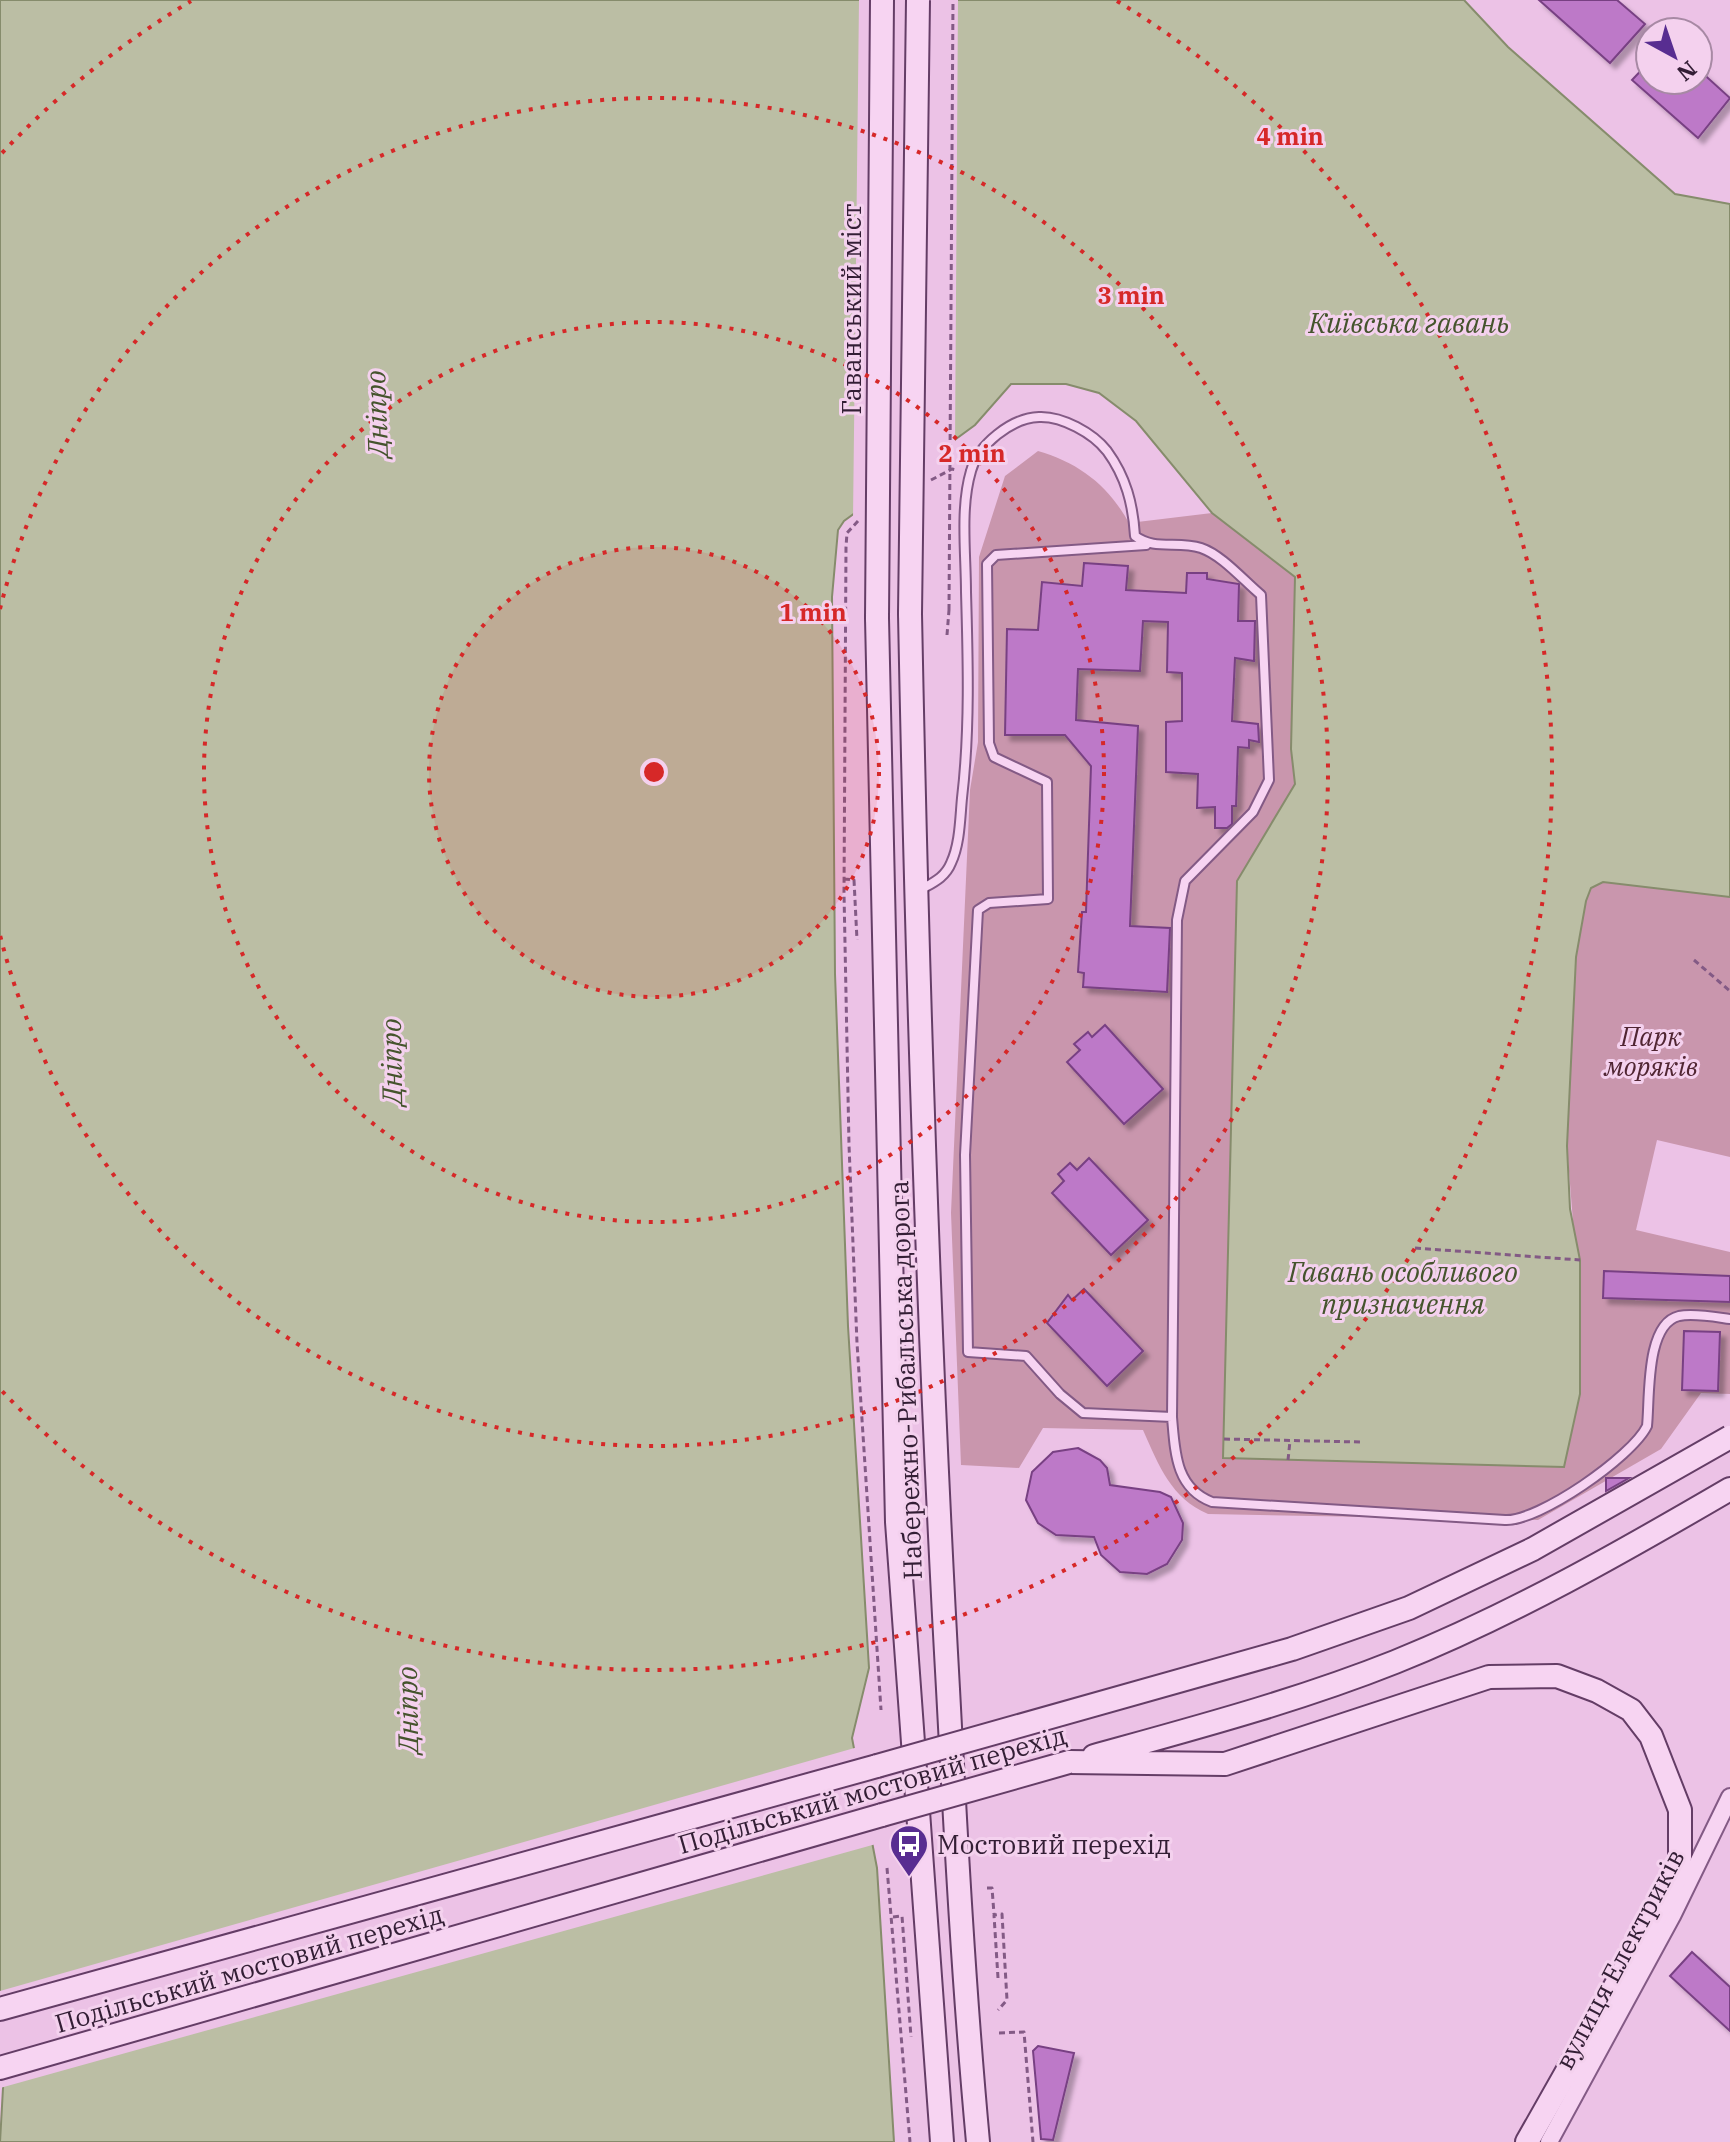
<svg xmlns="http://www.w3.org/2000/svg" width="1730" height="2142" font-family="'IBM Plex Serif',serif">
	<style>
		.green { fill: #c996ad }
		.water { fill: #bbbea4; stroke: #868c6c; stroke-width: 2 }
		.pier { fill: #ecc2e6 }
		.building { fill: #bd79c8; stroke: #784183; stroke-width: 2; filter: url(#shadow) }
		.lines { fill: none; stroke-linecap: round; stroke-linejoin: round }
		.service-casing { stroke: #835a85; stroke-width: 12 }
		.minor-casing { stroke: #835a85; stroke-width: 20 }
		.secondary-casing { stroke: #643d66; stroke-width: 26 }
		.path { stroke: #835a85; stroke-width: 3; stroke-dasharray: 6 4; stroke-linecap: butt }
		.service { stroke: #f7d4f2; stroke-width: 8 }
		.minor { stroke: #f7d4f2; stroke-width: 16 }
		.secondary { stroke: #f7d4f2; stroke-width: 22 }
		.secondary-bridge-casing { stroke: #643d66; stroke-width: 26; stroke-linecap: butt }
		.path-bridge { stroke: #835a85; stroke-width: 3; stroke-dasharray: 6 4; stroke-linecap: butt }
		.secondary-bridge { stroke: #f7d4f2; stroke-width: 22 }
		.ring { fill: none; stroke: #d62828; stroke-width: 4; stroke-dasharray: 4 8 }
		.labels { text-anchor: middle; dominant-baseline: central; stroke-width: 6; stroke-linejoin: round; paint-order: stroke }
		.street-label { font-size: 26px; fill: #331e35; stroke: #f4d1ee }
		.park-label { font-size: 26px; font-style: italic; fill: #502532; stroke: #f4d1ee }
		.poi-label { font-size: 26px; fill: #331e35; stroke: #f4d1ee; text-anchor: start }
		.water-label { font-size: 28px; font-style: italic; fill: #45542d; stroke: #f4d1ee }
		.centre { fill: #d62828; stroke: #f4d1ee; stroke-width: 4 }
		.ring-label { font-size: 24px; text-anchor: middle; font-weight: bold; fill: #d62828; stroke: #f4d1ee; stroke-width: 6; stroke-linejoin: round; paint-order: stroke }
	</style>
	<defs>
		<filter id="shadow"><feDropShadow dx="5.5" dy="5.5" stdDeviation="2" flood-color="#0004"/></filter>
	</defs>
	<rect width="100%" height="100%" fill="#ecc2e6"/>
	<!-- green -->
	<path class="green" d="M1038 451C1079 463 1108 485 1129 523L1212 513 1295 577 1291 749 1295 784 1278 817 1224 1458 1564 1466 1574 1234 1567 1146 1576 957 1586 901 1591 888 1602 882 1730 897V1157L1657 1140 1636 1230 1730 1252V1394L1701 1393 1661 1449 1538 1520 1208 1514C1171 1498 1159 1466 1143 1430L1043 1428 1019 1468 961 1465 951 1213 970 790 978 742 979 557 1005 476Z"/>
	<!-- water -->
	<path class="water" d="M0 0H1464L1508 47 1675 194 1730 204V897L1603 882 1591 888 1586 901 1576 957 1567 1146 1570 1209 1580 1260V1394L1564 1467 1223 1458 1237 881 1295 784 1291 749 1295 577 1212 513 1136 421 1099 393 1066 384H1011L975 425 844 521 838 530 832 597 835 974 848 1326 869 1668 852 1738 877 1868 894 2142H0L4 2070 0 1992Z"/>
	<!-- pier -->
	<path class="pier" d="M859 0H958L955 444 853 519Z
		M858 1747 876 1844 0 2088V1991Z"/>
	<!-- building -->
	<path class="building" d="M1539 0H1617L1645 24 1610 63Z
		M1650 61V80H1698V69L1730 98 1698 138 1632 80Z
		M1084 563 1128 566 1126 590 1186 593 1187 573H1207V579L1239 584 1238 621H1255L1254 661 1235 658 1232 721 1258 724 1259 742 1249 740V748L1238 747 1236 806H1232V824L1227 828H1215V807L1197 808 1198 774 1166 772V722L1182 721V673L1167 672 1168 622 1143 621 1140 671 1078 669 1076 720 1138 726 1130 926 1170 928 1167 992 1083 987 1084 973 1078 972 1082 912H1086L1091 766 1065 735H1005L1007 629 1038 630 1042 582 1082 586Z
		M1105 1025 1163 1089 1124 1124 1067 1062 1080 1050 1074 1044 1088 1032 1092 1037Z
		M1089 1158 1148 1220 1111 1255 1052 1193 1064 1181 1058 1174 1070 1163 1077 1170Z
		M1604 1271 1730 1276V1302L1603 1298Z
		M1084 1289 1143 1351 1107 1386 1047 1323 1068 1295 1072 1300Z
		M1684 1331 1720 1332 1718 1391 1682 1390Z
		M1078 1448 1100 1460 1107 1468 1110 1485 1160 1492 1171 1497 1183 1523 1182 1540 1167 1564 1147 1574 1120 1572 1101 1555 1094 1537 1056 1535 1038 1523 1026 1500 1032 1472 1053 1452Z
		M1606 1478H1629L1606 1491Z
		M1692 1952 1730 1987V2031L1670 1976Z
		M1038 2046 1074 2053 1053 2140 1041 2139 1033 2051Z"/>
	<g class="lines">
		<defs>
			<path id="service" d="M1146 545 996 555 987 564 989 743 994 757 1047 782 1048 899 989 903 978 910 965 1155 968 1352 1026 1356 1060 1394 1083 1413 1172 1417
				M920 890C932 883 945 878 951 863 960 844 960 819 962 798 970 730 968 660 966 592 966 554 960 508 971 471 978 445 1011 418 1039 417 1062 416 1093 433 1107 451 1126 477 1133 504 1135 536 1155 551 1178 540 1201 548 1222 555 1244 581 1261 595L1269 780 1253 812 1185 881 1177 920 1172 1417C1175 1451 1175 1488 1212 1502L1505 1520C1538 1522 1632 1457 1647 1426 1650 1399 1645 1324 1679 1316 1694 1313 1715 1317 1730 1319"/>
			<path id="minor" d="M1549 2142 1672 1916 1730 1797"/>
			<path id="secondary" d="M910 614C917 973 928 1331 948 1689 956 1841 964 1991 978 2142
				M877 618 897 1522 942 2142
				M1094 1756C1195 1728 1297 1701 1395 1662 1512 1615 1622 1552 1730 1489
				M1069 1762 1225 1764 1489 1677 1557 1676 1597 1691 1631 1710 1651 1736 1680 1810V1858L1673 1884 1527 2142
				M0 2009 877 1766
				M0 2068 882 1815"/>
		</defs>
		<!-- service casing -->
		<use href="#service" class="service-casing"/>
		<!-- minor casing -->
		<use href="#minor" class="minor-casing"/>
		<!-- secondary casing -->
		<use href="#secondary" class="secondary-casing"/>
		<!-- path -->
		<path class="path" d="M931 480 952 469 957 470
			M858 521 847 533 846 547 844 893 849 1145 857 1343 881 1710
			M947 635 949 610
			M844 879 854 880 857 940
			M1694 960 1730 991
			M1415 1248 1580 1260
			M1224 1439 1360 1442
			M1288 1460 1290 1441
			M887 1868 910 2142
			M987 1888H992L994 1914
			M893 1917 902 1916 911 2037
			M998 1978 994 1915 1002 1914 1007 2000 998 2010
			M999 2033 1024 2032 1033 2142"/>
		<!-- service -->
		<use href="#service" class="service"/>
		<!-- minor -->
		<use href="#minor" class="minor"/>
		<!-- secondary -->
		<use href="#secondary" class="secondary"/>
		<defs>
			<path id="secondary-bridge" d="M910 614 918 0
				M877 618 882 0
				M877 1766 1292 1649 1409 1608 1533 1549 1730 1437
				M882 1815 1069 1762"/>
		</defs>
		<!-- secondary-bridge casing -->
		<use href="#secondary-bridge" class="secondary-bridge-casing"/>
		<!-- path-bridge -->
		<path class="path-bridge" d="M949 610 953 0"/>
		<!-- secondary-bridge -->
		<use href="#secondary-bridge" class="secondary-bridge"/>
	</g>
	<!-- distance rings -->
	<circle cx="654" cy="772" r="225" fill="#d62828" fill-opacity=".12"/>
	<g class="ring">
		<circle cx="654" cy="772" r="225"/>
		<circle cx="654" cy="772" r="450"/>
		<path d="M0 609A674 674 0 1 1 0 935"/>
		<path d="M2 153A899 899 0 0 1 191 1M1117 1A899 899 0 1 1 2 1391"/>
	</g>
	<!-- icons -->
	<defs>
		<symbol id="bus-pin" viewBox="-11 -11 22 30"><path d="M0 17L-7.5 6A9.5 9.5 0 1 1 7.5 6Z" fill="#582d91" stroke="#f4d1ee"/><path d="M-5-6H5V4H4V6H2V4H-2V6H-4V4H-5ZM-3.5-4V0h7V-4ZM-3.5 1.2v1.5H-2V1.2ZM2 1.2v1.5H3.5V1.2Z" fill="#fff"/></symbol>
	</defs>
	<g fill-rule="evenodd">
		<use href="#bus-pin" x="887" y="1822" width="44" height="60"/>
	</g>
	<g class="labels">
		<!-- street labels -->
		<g class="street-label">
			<text transform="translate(851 309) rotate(-90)">Гаванський міст</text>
			<text transform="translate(905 1380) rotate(-92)">Набережно-Рибальська дорога</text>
			<text transform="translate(872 1789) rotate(-16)">Подільський мостовий перехід</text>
			<text transform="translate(1619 1959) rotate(-62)">вулиця Електриків</text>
			<text transform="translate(249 1968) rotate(-16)">Подільський мостовий перехід</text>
		</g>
		<!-- park labels -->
		<g class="park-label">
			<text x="1651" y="1036">Парк<tspan x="1651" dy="30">моряків</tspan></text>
		</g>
		<!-- poi labels -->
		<g class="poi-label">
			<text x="937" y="1844">Мостовий перехід</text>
		</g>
		<!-- water labels -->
		<g class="water-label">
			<text x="1409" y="322">Київська гавань</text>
			<text transform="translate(376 414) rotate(-92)">Дніпро</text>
			<text transform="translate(391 1062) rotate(-91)">Дніпро</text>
			<text x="1403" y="1271">Гавань особливого<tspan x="1403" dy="32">призначення</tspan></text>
			<text transform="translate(407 1710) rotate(-91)">Дніпро</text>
		</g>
	</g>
	<circle cx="654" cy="772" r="12" class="centre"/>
	<g class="ring-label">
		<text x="1290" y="145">4 min</text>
		<text x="1131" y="304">3 min</text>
		<text x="972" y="462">2 min</text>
		<text x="813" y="621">1 min</text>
	</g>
	<!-- north arrow -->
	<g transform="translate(1674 56) rotate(140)"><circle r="38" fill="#f4d1ee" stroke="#a789a4" stroke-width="2"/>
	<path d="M0-6L14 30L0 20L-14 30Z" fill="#582d91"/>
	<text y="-12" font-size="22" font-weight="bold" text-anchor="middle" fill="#331e35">N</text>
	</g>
</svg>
